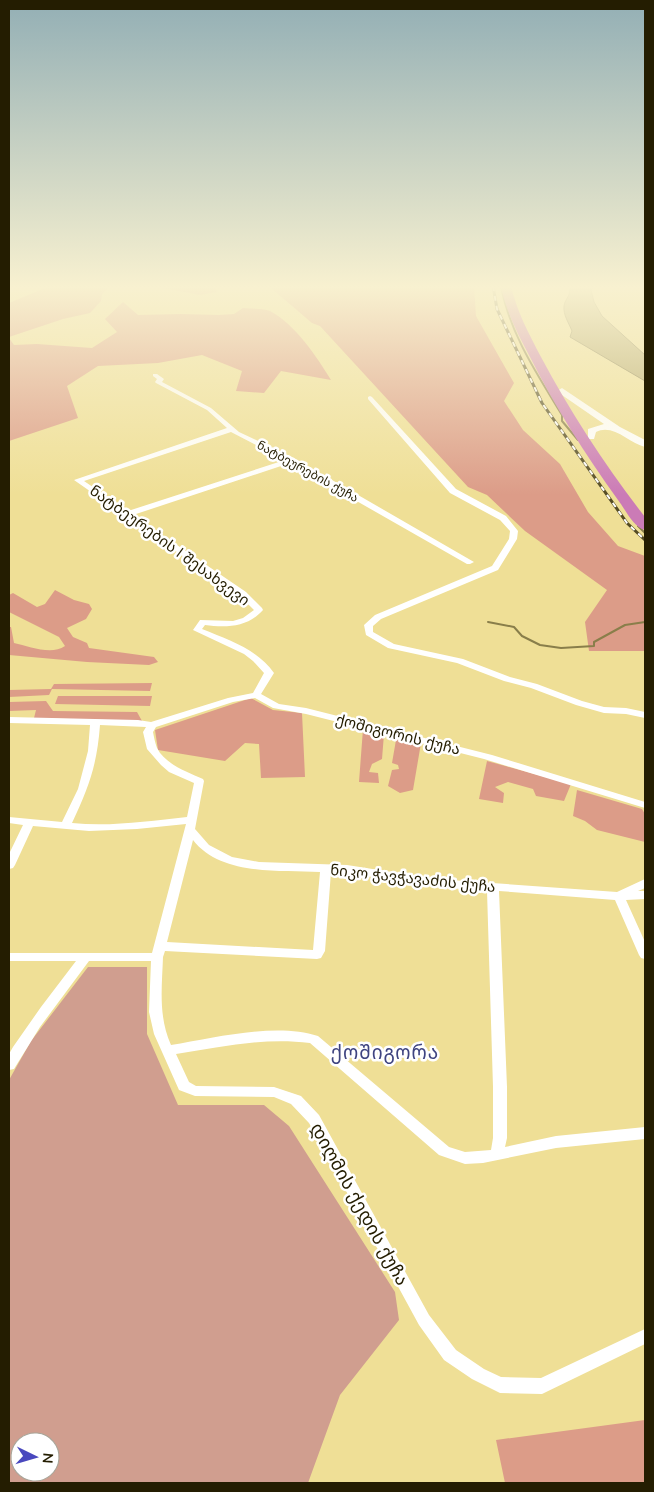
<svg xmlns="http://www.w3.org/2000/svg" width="654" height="1492" font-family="Mulish,'Noto Sans Georgian',sans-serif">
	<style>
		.green { fill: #d09e8f; fill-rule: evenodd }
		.forest { fill: #dc9c88 }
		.water { fill: #b4a769; stroke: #897e4a }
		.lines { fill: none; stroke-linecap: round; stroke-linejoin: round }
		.stream { stroke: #897e4a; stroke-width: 2 }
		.street { fill: #fff; fill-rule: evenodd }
		.secondary { fill: #fff; fill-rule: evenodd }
		.highway { fill: #cb7bb6; fill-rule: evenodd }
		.rail-casing { stroke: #544b24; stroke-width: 3 }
		.rail { stroke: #fff; stroke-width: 2; stroke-dasharray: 5; stroke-linecap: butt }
		.labels { text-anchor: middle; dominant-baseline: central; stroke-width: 5; stroke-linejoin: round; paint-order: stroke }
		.far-street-label { font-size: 12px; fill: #241d01; stroke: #fff }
		.street-label { font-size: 15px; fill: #241d01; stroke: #fff }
		.near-street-label { font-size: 18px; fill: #241d01; stroke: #fff }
		.near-neighbourhood-label { font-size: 19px; letter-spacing: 1px; fill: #3f4480; stroke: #fff }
	</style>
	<rect width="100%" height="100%" fill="#efdf96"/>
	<!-- green -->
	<path class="green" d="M88 967H147V1034L178 1105H264L289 1126 395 1292 399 1320 340 1395 308 1483H9V1080L31 1041ZM20 1442H50V1472H20Z"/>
	<!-- forest -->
	<path class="forest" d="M50 286H127L109 287 102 294 101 301 90 313 63 319 9 337V303Z
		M153 286H214L217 292 200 295Z
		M234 286H474L476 316 514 383 504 401 523 430 560 464 588 512 618 546 645 556V651H589L585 622 607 590 525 531 487 495 468 487 320 326 312 323 271 288Z
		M123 302 138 315 181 314 219 315 234 314 243 308C251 309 263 308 270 311 295 324 317 357 331 380L281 371 264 393 236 391 242 371 202 355 158 363 98 366 67 386 78 418 9 441V338L14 345 37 344 92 348 117 332 105 319Z
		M55 590 74 600 89 604 92 609 86 619 67 628 73 637 87 643 89 648 154 657 158 662 149 665 87 662 9 655V627H11L14 643C29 646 51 656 65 646L59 637 9 612V595L13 593 37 607 45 604Z
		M152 683 150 691 52 689 49 695 9 697V690L51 689 54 684Z
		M58 696H152L150 706 55 704Z
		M251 698 273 710 302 713 305 777 261 778 259 744 245 743 225 761 158 750 155 730Z
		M46 701 53 711 137 712 142 721 34 718 36 710 9 711V702Z
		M363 729 384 734 382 759 372 764 369 772 378 773 379 783 359 782Z
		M401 739 421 743 413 790 400 793 388 786 392 770 399 769 398 765 392 763 396 740Z
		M487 761 571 784 564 801 536 796 533 789 508 782 495 787 504 793 503 803 479 799Z
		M577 790 642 809 645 814V842L597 830 585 821 573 816Z
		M645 1420V1483H505L496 1440Z"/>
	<!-- water -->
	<path class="water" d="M569 286H594L591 290 594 302 602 316 645 355V381L570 337 572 331C569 323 563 315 564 306 565 298 572 296 569 286Z"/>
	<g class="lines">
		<!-- stream -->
		<path class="stream" d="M501 286C510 334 537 374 562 415V421L578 440
			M638 526 645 533
			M488 622 514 627 522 636 540 645 561 648 594 646V642L625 625 645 622"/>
		<!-- street -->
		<path class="street" d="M153 374H157L164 379 162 382 211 408 239 432 294 458 474 562 470 564H467L290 463 133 515 246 592 262 608 263 610C248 627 227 628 205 625L202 629C229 640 257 649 274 673L261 694 279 704 306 708 492 755 645 802V808L484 759 306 714 273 708 255 698 233 702 156 727 153 732C154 737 155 743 157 748 165 764 187 772 203 779L204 781 195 829 209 845 232 857 259 862 347 865 436 879 617 892 645 879V888L638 891H645V899L626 900 645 942V959L641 958 639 955 615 900 499 891 507 1087V1138L505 1147 556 1136 645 1127V1139L556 1148 483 1163 465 1164 439 1155 310 1043C264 1037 220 1047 176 1054L189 1082 196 1086 274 1087 301 1096 319 1115 429 1315 456 1350 484 1369 501 1377 541 1378 645 1329V1344L542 1394 500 1393 472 1379 444 1360 419 1325 309 1123 291 1104 274 1097 195 1096 179 1090 154 1034 149 1012 151 961H89L40 1027 14 1069 9 1070V1054L13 1047 41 1007 76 961H9V953H152L186 824 137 829 89 831 33 826 15 865 13 868 9 869V854L23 825 9 823V817L62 822 78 789 88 751 90 725 9 723V717L138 720 151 722 228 698 253 693 264 673 253 661 244 654 193 630 200 620 233 621 243 618 254 610 240 596 74 480 227 428 207 410 156 383 155 382 157 379 153 376ZM231 432 285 460 128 511 84 481ZM100 725 146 727 143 732 147 749 161 765 169 772 194 783 187 817C149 821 110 827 72 823 89 787 97 765 100 725ZM193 840C221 876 279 870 320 872L313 950 167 942ZM331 872 347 873 436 887 487 891 493 1087V1138L491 1150 465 1152 449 1147 318 1036C276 1022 214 1038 171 1045 158 1016 162 987 163 957L165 951 317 959 321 958 325 951Z
			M370 396 372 397 456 489 506 516 518 531 517 539 498 570 381 619 373 626V632L394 644 463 659 510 677 537 684 582 701 604 707 626 708 645 712V718L626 714 604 713 576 705 531 688 504 681 457 663 388 648 366 635 364 625 375 615 492 566 509 539 510 531 500 520 450 493 368 399V397Z"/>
		<!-- secondary -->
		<path class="secondary" d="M562 388 620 427 645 440V447C629 443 613 423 596 432L594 439H588V429L604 424 559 393 557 391Z"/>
		<!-- highway -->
		<path class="highway" d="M501 286H511C517 312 529 334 541 357 571 413 606 467 645 517V530C634 528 625 509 618 500 585 454 555 407 530 357 518 334 506 312 501 286Z"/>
		<defs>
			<path id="rail" d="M493 286 497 309 542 403 627 523 645 540"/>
		</defs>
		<!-- rail casing -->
		<use href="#rail" class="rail-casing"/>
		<!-- rail -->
		<use href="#rail" class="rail"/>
	</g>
	<!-- sky -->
	<linearGradient id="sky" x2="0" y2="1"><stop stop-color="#93afb5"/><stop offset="0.58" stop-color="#f8f1d0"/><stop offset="1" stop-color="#f8f1d0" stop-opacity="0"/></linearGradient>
	<rect width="654" height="495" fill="url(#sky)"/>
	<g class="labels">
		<!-- far-street labels -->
		<g class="far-street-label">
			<text transform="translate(308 471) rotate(29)">ნატბეურების ქუჩა</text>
		</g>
		<!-- street labels -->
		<g class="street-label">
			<text transform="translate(170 545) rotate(36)">ნატბეურების I შესახვევი</text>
			<text transform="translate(398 734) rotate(14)">ქოშიგორის ქუჩა</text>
			<text transform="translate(413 878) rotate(6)">ნიკო ჭავჭავაძის ქუჩა</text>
		</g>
		<!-- near-street labels -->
		<g class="near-street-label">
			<text transform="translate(360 1204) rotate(61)">დიღმის ქედის ქუჩა</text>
		</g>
		<!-- near-neighbourhood labels -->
		<g class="near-neighbourhood-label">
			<text x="385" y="1052">ქოშიგორა</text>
		</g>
	</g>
	<!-- border -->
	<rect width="654" height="1492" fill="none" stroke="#241d01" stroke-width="20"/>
	<!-- north arrow -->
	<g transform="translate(35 1457) rotate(95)"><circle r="24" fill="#ffffff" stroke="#a7a599"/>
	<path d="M0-4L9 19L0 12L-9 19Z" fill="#4948be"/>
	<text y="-8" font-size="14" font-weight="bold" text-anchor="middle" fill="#241d01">N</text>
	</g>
</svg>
